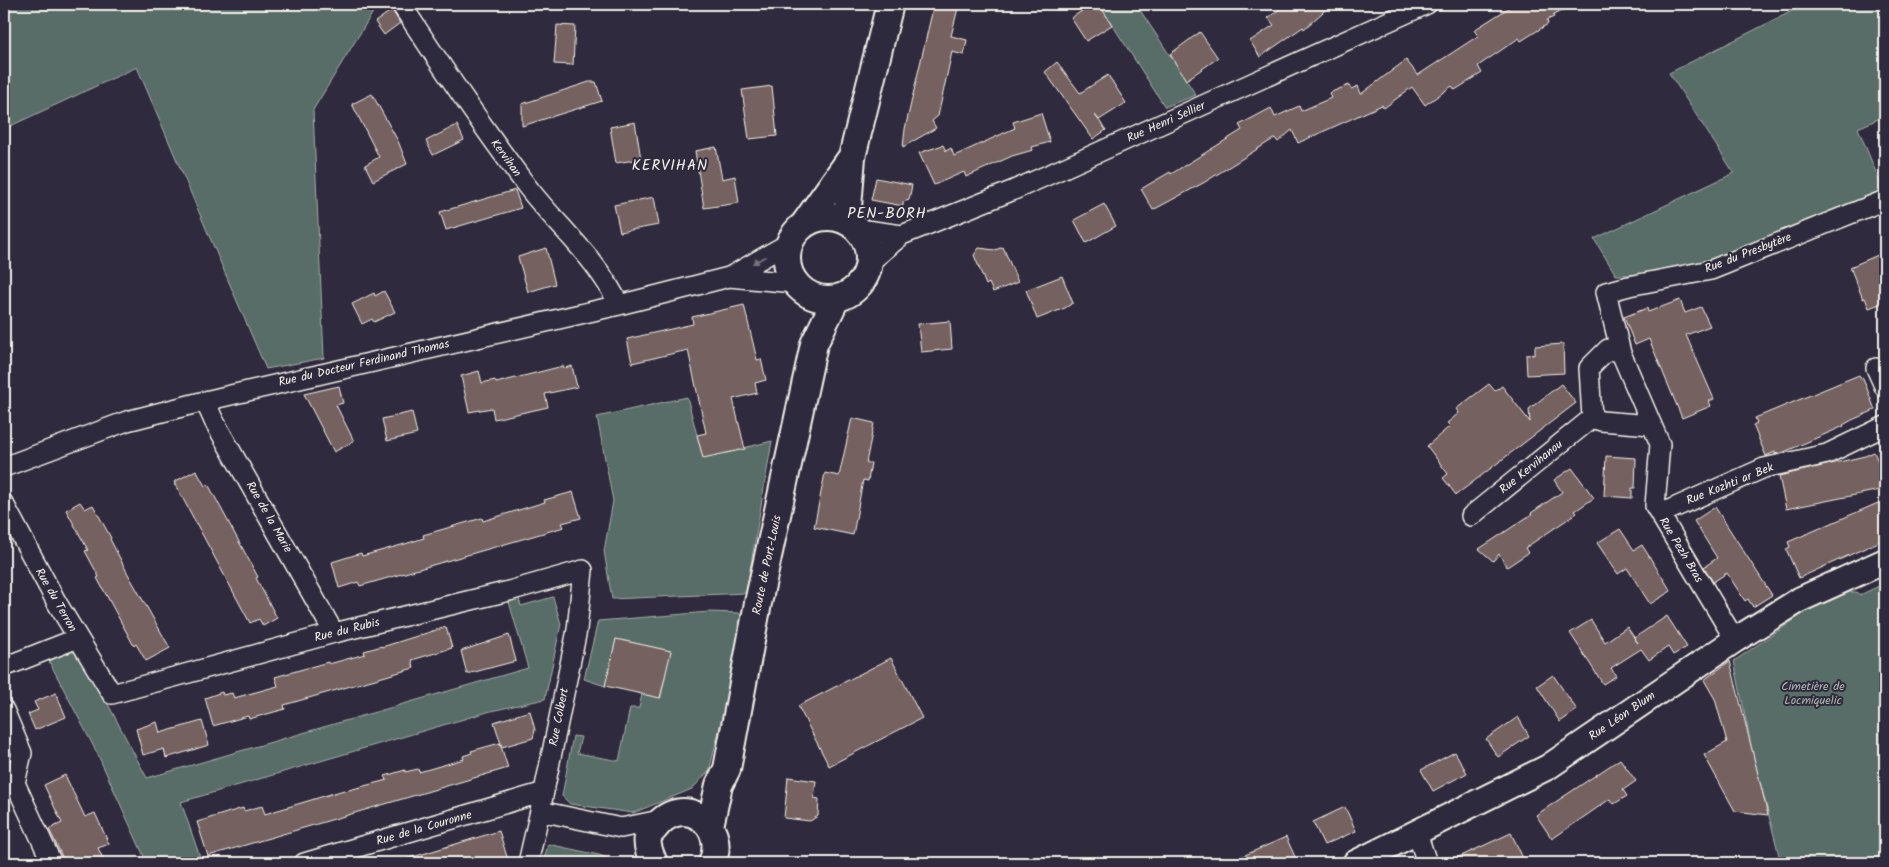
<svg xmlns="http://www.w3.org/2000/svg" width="1889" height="867" font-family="Kalam,sans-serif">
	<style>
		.green { fill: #586d67; stroke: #a6afa8 }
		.building { fill: #746261; stroke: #f4f1e8 }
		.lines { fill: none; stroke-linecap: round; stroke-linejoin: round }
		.minor-casing { stroke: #f4f1e8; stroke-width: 22 }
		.tertiary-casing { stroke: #f4f1e8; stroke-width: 28 }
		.secondary-casing { stroke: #f4f1e8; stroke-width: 30 }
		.minor { stroke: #2f2a3d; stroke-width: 19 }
		.tertiary { stroke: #2f2a3d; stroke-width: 24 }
		.secondary { stroke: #2f2a3d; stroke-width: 26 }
		.oneway { fill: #747079 }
		.labels { text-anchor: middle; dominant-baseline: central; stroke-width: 4; stroke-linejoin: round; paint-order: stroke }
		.street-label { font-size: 12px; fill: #f4f1e8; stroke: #2f2a3d }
		.park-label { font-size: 12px; fill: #aeb6ae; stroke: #2f2a3d }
		.quarter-label { font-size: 15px; letter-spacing: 1px; fill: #f4f1e8; stroke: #2f2a3d }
	</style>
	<rect width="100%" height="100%" fill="#2f2a3d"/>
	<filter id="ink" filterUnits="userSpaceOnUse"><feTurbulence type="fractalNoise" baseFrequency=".02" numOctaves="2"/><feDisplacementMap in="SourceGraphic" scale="10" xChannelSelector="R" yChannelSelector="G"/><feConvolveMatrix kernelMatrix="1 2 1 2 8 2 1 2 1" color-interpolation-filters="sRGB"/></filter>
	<g filter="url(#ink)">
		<!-- green -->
		<path class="green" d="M4 4H378L313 110 324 358 266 369 137 67 4 129Z
			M1099 4H1136L1196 95 1165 107Z
			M1806 4H1885V116L1858 128 1884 192 1730 256 1673 274 1616 275 1594 239 1734 173 1669 73Z
			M687 397 703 458 772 441 746 593 612 599 604 551 613 501 597 417Z
			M1885 574V863H1781L1752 750 1734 661 1807 611 1850 592H1856L1860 595 1879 586 1880 578Z
			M517 592 521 606 553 597 561 624 545 699 491 711 181 802 202 863H147L98 755 49 661 70 651 82 655 147 778 528 668 507 595Z
			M709 612 739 613 746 621 709 771 692 789 633 813 570 804 562 796 573 736 581 737 577 753 619 761 630 708H639L642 694 661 698 670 651 616 639 605 686 584 679 598 621Z
			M548 844 599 855 620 863H543Z"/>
		<!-- building -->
		<path class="building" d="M934 4H959L951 36 967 40 964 55 952 52 938 116 932 121 936 128 903 147 905 129Z
			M1093 4H1099L1112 25 1086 41 1071 18Z
			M1286 4H1332L1304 29 1303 27 1260 57 1250 41 1274 25 1268 18Z
			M1515 4H1577L1553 15 1554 17 1547 20 1548 24 1521 41 1519 38 1478 66 1482 73 1455 90 1452 86 1425 105 1412 87 1384 108 1382 105 1298 143 1292 130 1278 142 1275 138 1205 182 1153 210 1141 189 1170 172 1171 174 1242 130 1239 125 1271 108 1275 117 1299 106 1301 111 1331 98 1329 93 1349 85 1351 89 1358 86 1361 94 1406 60 1418 75 1478 36 1474 30Z
			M392 10 400 23 384 35 375 22Z
			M557 25 575 26 573 65 554 64Z
			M1200 32 1218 58 1186 80 1170 54Z
			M1057 62 1080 93 1108 75 1126 103 1099 120 1095 115 1106 130 1093 139 1045 72Z
			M589 82H596L602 101 522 126V104Z
			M772 86 777 136 749 139 742 90Z
			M372 94 398 141 407 164 373 181 365 165 379 157 352 104Z
			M1041 113 1050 142 1032 147 1033 150 1012 156 966 177 964 172 934 185 919 153 943 145 946 151 951 148 954 156 1015 128 1013 122Z
			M635 122 641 159 616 163 610 127Z
			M457 125 464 140 433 155 426 141Z
			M716 147 722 179 735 176 739 203 704 208 695 151Z
			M876 178 912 185 909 200 903 202V206L871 200Z
			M515 190 521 208 446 230 440 212Z
			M654 197 659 225 620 232 614 205Z
			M1104 204 1116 226 1086 243 1074 220Z
			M1003 247 1018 282 993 292 989 283 986 285 974 255 979 248 995 250Z
			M546 248 555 284 528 292 518 257Z
			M1878 255 1885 272V302L1869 308 1865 298 1863 299 1850 267Z
			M1062 276 1073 303 1065 308 1037 319 1026 290Z
			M384 291 395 312 374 322 372 319 362 324 352 304 374 293 375 296Z
			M1680 300 1685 313 1701 307 1710 326 1686 335 1714 399 1709 401 1711 406 1682 418 1649 339 1635 345 1624 317 1647 308 1648 312Z
			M744 305 757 360 761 359 766 380 755 383 757 393 733 399 745 449 703 458 697 435 706 433 688 350 632 363 627 339 693 324 692 317Z
			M950 321 952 349 921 352 918 324Z
			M1563 344 1564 373 1527 375 1526 355 1535 354V346Z
			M563 366 564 368 572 366 577 387 545 394 548 407 494 419 492 408 469 412 461 376 479 371 482 383 495 380 496 383Z
			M1859 375 1861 379 1863 378 1875 410 1852 420 1843 425 1844 426 1782 453 1775 454V452L1766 456 1753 425 1757 423 1755 418Z
			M1489 384 1495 391 1502 386 1530 422 1529 409 1561 384 1576 403 1456 495 1443 478 1448 474 1427 446 1450 426 1447 423 1459 413 1456 409Z
			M339 386 343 403 336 405 354 441 334 452 304 394Z
			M412 412 417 434 387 441 382 419Z
			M852 418 874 423 866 463H871L868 481 863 480 853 535 814 527 825 473 839 476Z
			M1874 452 1885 477V489L1786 509 1779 476 1865 456Z
			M1606 456 1636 458 1635 488H1632V498L1604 496Z
			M1572 468 1594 498 1575 511 1577 513 1525 548 1528 553 1507 567 1499 554 1493 561 1479 549 1532 514 1531 513 1562 492 1554 480Z
			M196 470 205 486 208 484 258 577 256 578 277 618 263 626 259 619 250 623 174 482Z
			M573 492 581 518 562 523 564 527 360 586 358 582 339 588 332 562 361 553 362 556 405 544 424 538 423 535 482 518 483 521 545 502 544 500Z
			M1885 500V539L1799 578 1786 549 1790 547 1788 542Z
			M80 502 85 509 93 505 111 538 110 539 128 574 170 648 146 661 136 644 134 646 97 578 99 577 85 551 88 550 66 510Z
			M1715 507 1772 595 1753 607 1748 599 1745 601 1727 573 1713 582 1704 567 1717 558 1694 521Z
			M1620 529 1634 550 1642 545 1671 591 1650 604 1627 568 1618 574 1597 543Z
			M1667 616 1687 647 1673 655 1668 647 1649 660 1641 649 1611 668 1616 676 1603 684 1570 633 1591 620 1605 642 1627 627 1638 643 1634 638Z
			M446 627 452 648 412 660 414 668 284 705 285 709 249 719 248 716 213 726 205 698 222 692 223 695 232 693 234 698 278 686 275 677 328 662 329 664 365 654 364 651 382 646V647Z
			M509 635 516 661 467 674 461 651Z
			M616 639 671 651 660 698 605 686Z
			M891 658 922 718 829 766 798 706Z
			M1730 661 1752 750 1768 815 1735 811 1704 755 1727 742 1715 699 1704 680Z
			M1553 675 1577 710 1560 722 1537 686Z
			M56 693 66 717 35 730 28 714 38 710 34 702Z
			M530 711 535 730 533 738 502 747 494 722Z
			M1518 717 1529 736 1498 757 1486 739Z
			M202 721 209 745 166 758 164 749 143 755 136 729 157 722 160 733Z
			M500 743 508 768 208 856 197 822 243 808 244 811 262 806 265 814 344 790 345 791 387 780 385 776 405 770V772L418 769 419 772 464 759 463 756 472 753 471 751Z
			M1455 752 1467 773 1433 791 1421 770Z
			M1620 759 1636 781 1623 790 1627 796 1614 804 1610 799 1552 839 1536 815Z
			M65 775 85 817 95 813 109 844 98 848 105 863H65L49 829 62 823 44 785Z
			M788 777 816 781 814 798 819 799 818 816 810 821 784 818Z
			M1345 807 1356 831 1324 845 1313 822Z
			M499 831 508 860 496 863H407L406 859Z
			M1511 833 1523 858 1513 863H1446Z
			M1286 837 1296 859 1288 863H1227Z"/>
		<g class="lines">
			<defs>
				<path id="minor" d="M401 4C441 66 482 126 526 185 556 225 598 259 619 305
					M858 229 902 235
					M870 262 902 235 1014 190 1066 167 1427 4
					M729 277 794 283
					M1621 353 1606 292 1629 286 1711 270 1885 200
					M1876 368 1885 388
					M205 401 214 421 334 633
					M1651 425 1601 421 1592 418 1589 368 1608 349 1621 353 1660 444 1655 506 1735 640
					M4 467 127 421 205 401 619 305 729 277 789 243
					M4 504 57 603 112 694 334 633 509 591 583 570 577 630 540 811 528 863
					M1660 514 1764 468 1827 454 1885 426
					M1471 516 1592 418
					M4 667 78 638
					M4 710 22 753 15 783 52 863
					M540 811 621 828 660 820
					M1417 833 1427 863
					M304 863 544 792"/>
				<path id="tertiary" d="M1355 863 1548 767 1735 640 1801 599 1885 561"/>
				<path id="secondary" d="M787 258a41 41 0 1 1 82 0a41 41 0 1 1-82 0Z
					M847 220 852 157 890 4
					M805 223 851 158
					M710 826 719 785 727 769 758 603 814 344 836 299
					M654 863C651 856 646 846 648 837 649 834 653 830 655 828 681 792 729 823 712 863"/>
			</defs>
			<!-- minor casing -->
			<use href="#minor" class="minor-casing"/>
			<!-- tertiary casing -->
			<use href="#tertiary" class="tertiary-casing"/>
			<!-- secondary casing -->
			<use href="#secondary" class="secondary-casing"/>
			<!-- minor -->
			<use href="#minor" class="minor"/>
			<!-- tertiary -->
			<use href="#tertiary" class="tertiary"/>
			<!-- secondary -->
			<use href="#secondary" class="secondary"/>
		</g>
		<!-- one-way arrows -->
		<defs><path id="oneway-solid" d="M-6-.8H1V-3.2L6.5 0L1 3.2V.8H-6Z" transform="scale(1.25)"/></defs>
		<use class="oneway" href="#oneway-solid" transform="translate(759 260) rotate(151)"/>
	</g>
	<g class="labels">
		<!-- street labels -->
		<g class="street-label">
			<text transform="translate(1166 122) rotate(-24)">Rue Henri Sellier</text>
			<text transform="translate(506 158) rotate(54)">Kervihan</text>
			<text transform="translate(1748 253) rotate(-21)">Rue du Presbytère</text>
			<text transform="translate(364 363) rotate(-13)">Rue du Docteur Ferdinand Thomas</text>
			<text transform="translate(1531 467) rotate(-39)">Rue Kervihanou</text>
			<text transform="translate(1730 484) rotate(-22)">Rue Kozhti ar Bek</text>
			<text transform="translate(269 517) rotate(60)">Rue de la Marie</text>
			<text transform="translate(1681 550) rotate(59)">Rue Pezh Bras</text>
			<text transform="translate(767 565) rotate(-78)">Route de Port-Louis</text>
			<text transform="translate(56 600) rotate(60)">Rue du Terron</text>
			<text transform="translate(347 630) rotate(-14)">Rue du Rubis</text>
			<text transform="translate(1622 716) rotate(-34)">Rue Léon Blum</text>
			<text transform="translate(559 717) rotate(-79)">Rue Colbert</text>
			<text transform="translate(424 828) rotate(-16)">Rue de la Couronne</text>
		</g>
		<!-- park labels -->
		<g class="park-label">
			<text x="1813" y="686">Cimetière de<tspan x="1813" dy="14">Locmiquelic</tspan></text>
		</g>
		<!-- quarter labels -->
		<g class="quarter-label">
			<text x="670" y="166">KERVIHAN</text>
			<text x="887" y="214">PEN-BORH</text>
		</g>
	</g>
	<!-- margin -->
	<rect width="1889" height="867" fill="none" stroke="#2f2a3d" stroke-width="20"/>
	<rect x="10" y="10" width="1869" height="847" fill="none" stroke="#f4f1e8" stroke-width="2" filter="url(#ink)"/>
</svg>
